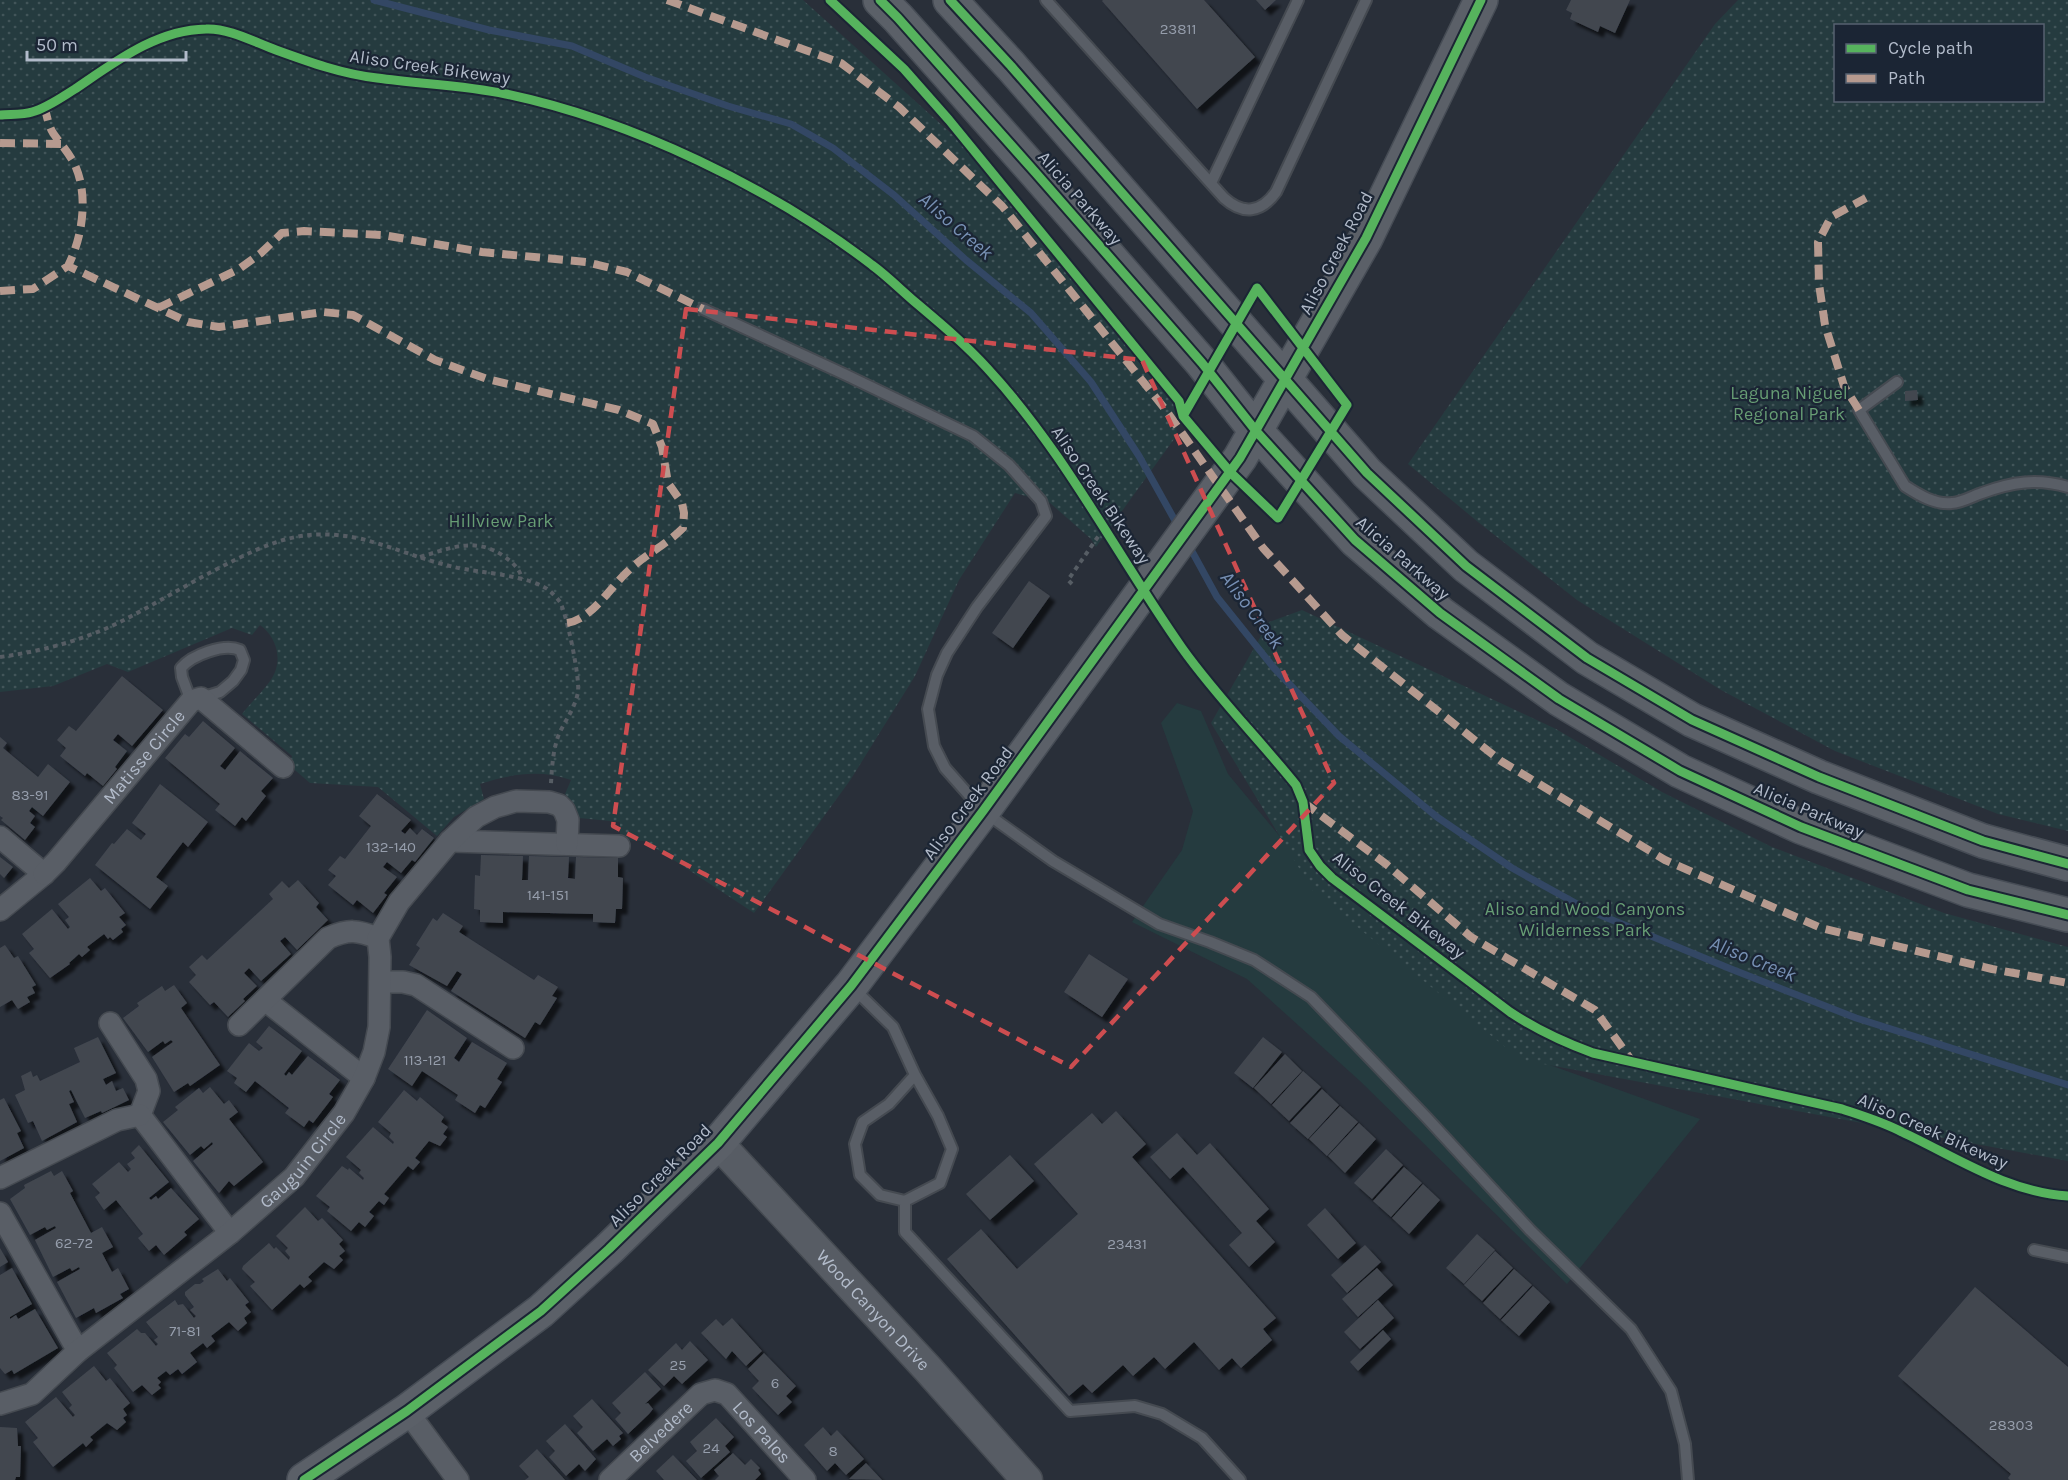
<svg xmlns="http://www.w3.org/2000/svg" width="2068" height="1480" font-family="Karla,sans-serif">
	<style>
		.green { fill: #253b3f }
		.park { fill: url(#park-dots); fill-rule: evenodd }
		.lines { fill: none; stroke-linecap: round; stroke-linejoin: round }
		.stream { stroke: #334764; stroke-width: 7 }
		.building { fill: #424750; filter: url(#shadow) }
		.lane-casing { stroke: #454a51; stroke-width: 14 }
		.street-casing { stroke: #454a51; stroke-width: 24 }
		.secondary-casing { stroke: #454a51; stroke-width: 33 }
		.primary-casing { stroke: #464c55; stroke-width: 36 }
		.path { stroke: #565d64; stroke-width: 4; stroke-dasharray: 4.5 4.5; stroke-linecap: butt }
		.lane { stroke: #595e66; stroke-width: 10 }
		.street { stroke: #595e66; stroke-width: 21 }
		.secondary { stroke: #575c64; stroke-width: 30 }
		.primary { stroke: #5b6068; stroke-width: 33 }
		.quiet { stroke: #b69a8f; stroke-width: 8; stroke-dasharray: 15 8; stroke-linecap: butt }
		.cycleway-casing { stroke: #1b2534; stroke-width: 13 }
		.cycleway { stroke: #56b35d; stroke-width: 9 }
		.marked { fill: none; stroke: #cd4d50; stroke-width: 4.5; stroke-dasharray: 12 8; stroke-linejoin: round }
		.labels { text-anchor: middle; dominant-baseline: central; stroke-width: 4.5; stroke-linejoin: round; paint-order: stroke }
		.number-label { font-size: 15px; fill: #969eac }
		.street-label { font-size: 18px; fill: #b2bbca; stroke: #1b2534 }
		.park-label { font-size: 18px; fill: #679d74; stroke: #1b2534 }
		.water-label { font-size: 20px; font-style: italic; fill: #7790b4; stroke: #1b2534 }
	</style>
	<defs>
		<pattern id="park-dots" width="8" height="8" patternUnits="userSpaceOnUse" patternTransform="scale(1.5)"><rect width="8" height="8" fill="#253b3f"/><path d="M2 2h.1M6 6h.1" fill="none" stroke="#425559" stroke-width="1.8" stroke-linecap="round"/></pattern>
		<filter id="shadow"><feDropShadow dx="5.5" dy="5.5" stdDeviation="1.5" flood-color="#0009"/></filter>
	</defs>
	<rect width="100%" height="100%" fill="#292f39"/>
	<!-- green -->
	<path class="green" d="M1177 703 1201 711 1228 774 1317 881 1550 1065 1700 1119 1567 1284 1360 1081 1247 979 1132 922 1182 850 1193 811 1161 723Z"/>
	<!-- park -->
	<path class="park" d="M0 0H803L964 145 1174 401 1177 435 1096 547 1091 539 1050 503 1015 493 959 580 915 676 851 779 754 913 645 841 623 840 620 836V822L579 818 574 804 565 794 571 780C540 769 511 774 480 784L484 799 454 817 437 836 378 787 310 783 289 765 292 756 242 714C251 702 270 685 275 672 282 654 274 635 260 625L252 635 232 628 128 672 107 664 53 686 0 692Z
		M1738 0H2068V831L1998 814 1835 751 1721 690 1577 600 1478 522 1408 464 1715 24ZM1836 26H2042V100H1836Z
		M1302 610 1556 729 1662 792 1772 847 1944 913 2068 947V1161L1521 1060 1313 891 1211 723 1269 622Z"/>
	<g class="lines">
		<!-- stream -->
		<path class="stream" d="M374 0 489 30 572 46 645 77 728 106 791 124 833 148 894 195 966 260 1031 313 1091 382 1139 456 1178 526
			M1188 544 1217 597 1274 668 1339 736 1437 817 1512 868 1588 910 1731 969 1856 1018 2068 1085"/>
	</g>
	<!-- building -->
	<path class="building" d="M1103 0H1204L1255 57 1197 109 1102 1Z
		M1256 0H1276L1265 10Z
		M1571 0H1630L1615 33 1600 26 1598 32 1570 19 1572 13 1566 10Z
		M1917 390 1918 400 1905 401V391Z
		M1029 581 1050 596 1013 648 992 633Z
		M122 676 163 710 132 746 118 734 113 740 127 751 115 767 117 769 103 786 87 773 85 776 60 756 66 748 57 740 69 726 76 731Z
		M203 721 235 748 220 766 225 770 240 751 273 778 261 791 266 796 246 821 242 817 235 826 215 810 220 804 165 758 185 734 189 737Z
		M0 737 7 743 3 748 38 777 48 764 70 782 43 816 32 807 29 811 35 816 30 823 35 827 25 840 1 820 3 818 0 816Z
		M160 784 208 822 188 847 183 842 156 877 168 886 150 909 95 865 112 843 114 844 127 829 141 840 146 834 132 823Z
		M377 794 411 820 401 831 405 834 410 828 417 835 422 829 434 838 415 862 412 860 401 873 387 862 383 867 397 877 384 893 387 895 373 913 357 900 353 905 328 885 336 876 328 870 340 856 345 859 371 826 359 816Z
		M481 855 523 856 522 880H528L529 856 569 857 568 878 575 879 576 857 618 858V877L623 878 622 909H616L615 923 593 922V914L503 912V923L480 922V910L474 909 475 875 480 876Z
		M0 857 13 867 4 878 0 874Z
		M90 878 101 891 105 888 125 913 119 917 126 925 121 929 123 932 113 940 110 937 108 939 104 934 87 947 90 950 82 957 79 954 69 963 70 964 50 978 29 953 34 949 22 934 52 909 68 929 70 927 65 920 69 917 58 904Z
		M298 880 319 903 316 907 328 920 297 950 285 937 280 941 291 954 261 981 249 968 244 973 257 986 243 999 245 1001 228 1017 214 1002 210 1005 189 982 196 975 189 967 202 955 207 960 273 899 269 894 282 881 289 888Z
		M443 913 463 926 459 932 534 980 538 975 558 987 552 996 557 998 540 1025 535 1022 525 1038 451 991 462 974 457 971 447 986 409 965 420 948 416 945 433 918 437 921Z
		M5 945 14 958 18 956 36 985 32 987 35 993 27 997 30 1002 18 1009 12 1000 0 1007V948Z
		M1089 954 1128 979 1102 1017 1064 992Z
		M174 985 187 1003 181 1008 220 1065 190 1086 188 1083 174 1092 152 1057 173 1042 171 1040 165 1044 163 1041 148 1052 123 1018 139 1006 137 1003 162 986 165 991Z
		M427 1010 467 1038 454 1058 459 1062 472 1042 507 1063 497 1079 502 1082 485 1108 480 1105 475 1113 455 1100 458 1095 422 1071 412 1086 388 1069Z
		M269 1026 302 1051 284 1074 286 1076 289 1072 292 1075 308 1056 340 1080 329 1094 333 1097 313 1123 309 1120 304 1127 285 1113 289 1108 255 1081 246 1092 234 1083 237 1078 227 1071 249 1043 259 1051 263 1048 256 1042Z
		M98 1037 116 1073 103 1079 106 1085 112 1081 116 1091 123 1088 129 1100 102 1113 101 1111 85 1118 71 1090 69 1091 74 1102 69 1104 77 1122 42 1141 33 1121 28 1123 15 1095 25 1090 21 1076 31 1071 33 1077 37 1075 40 1081 80 1062 74 1048Z
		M1263 1037 1282 1052 1253 1088 1234 1073Z
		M1285 1054 1302 1071 1271 1104 1254 1088Z
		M1303 1071 1321 1087 1289 1121 1272 1105Z
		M210 1087 224 1104 229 1100 238 1112 229 1119 263 1162 234 1186 229 1181 219 1193 193 1161 213 1144 212 1142 204 1149 201 1146 190 1155 163 1122 178 1110 175 1107 199 1088 203 1093Z
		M1322 1089 1339 1105 1308 1139 1290 1123Z
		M404 1090 417 1101 420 1097 444 1117 441 1122 448 1127 443 1134 447 1137 440 1146 429 1141 415 1158 420 1162 413 1170 408 1166 384 1194 389 1198 384 1205 379 1201 369 1212 374 1216 365 1227 359 1222 351 1231 327 1211 330 1207 316 1196 342 1166 348 1170 349 1168 363 1180 364 1178 359 1173 361 1170 346 1157 373 1127 393 1144 394 1142 389 1137 391 1133 378 1122Z
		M4 1098 21 1131 17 1133 24 1148 0 1161V1100Z
		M1340 1106 1358 1122 1327 1156 1309 1139Z
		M1116 1111 1146 1144 1132 1157 1276 1318 1263 1329 1272 1340 1241 1368 1232 1358 1219 1370 1194 1342 1165 1369 1154 1357 1133 1376 1123 1365 1092 1393 1083 1384 1069 1396 947 1259 981 1229 1017 1269 1078 1214 1034 1164 1092 1113 1102 1124Z
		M1359 1123 1376 1139 1345 1173 1328 1156Z
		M1177 1133 1197 1155 1210 1143 1269 1209 1256 1221 1275 1242 1249 1267 1229 1245 1242 1233 1183 1167 1170 1179 1150 1157Z
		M139 1145 169 1182 149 1198 151 1200 156 1196 158 1199 171 1188 199 1219 184 1232 187 1235 164 1255 156 1245 149 1251 138 1238 143 1234 116 1200 104 1210 95 1197 100 1193 92 1184 119 1162 128 1172 131 1169 127 1164 135 1158 131 1153Z
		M1386 1149 1403 1165 1372 1199 1354 1183Z
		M1010 1155 1034 1181 990 1220 966 1194Z
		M1404 1167 1422 1183 1391 1217 1373 1201Z
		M51 1171 54 1176 62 1171 73 1191 70 1193 91 1233 102 1227 113 1247 102 1253 112 1272 118 1268 129 1289 120 1294 123 1298 96 1313 94 1308 76 1318 57 1282 80 1269 79 1267 72 1271 70 1268 53 1277 35 1240 56 1228 55 1226 47 1230 45 1227 30 1235 10 1199 25 1188 24 1185Z
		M1423 1184 1440 1200 1409 1234 1392 1218Z
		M305 1207 318 1221 322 1218 343 1240 339 1244 345 1251 339 1256 343 1260 334 1269 324 1262 308 1277 312 1281 304 1288 300 1284 272 1310 250 1286 255 1282 242 1269 243 1266 269 1243 274 1249 276 1247 289 1260 290 1257 285 1251 288 1248 276 1236Z
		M1325 1208 1356 1243 1338 1259 1307 1225Z
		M1477 1234 1495 1250 1464 1284 1446 1268Z
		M1365 1245 1381 1262 1347 1293 1331 1275Z
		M0 1248 8 1262 0 1267Z
		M1495 1251 1513 1268 1482 1301 1464 1285Z
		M12 1268 32 1304 10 1317V1319L16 1315 18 1319 35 1309 58 1348 14 1374 12 1370 5 1374 0 1368V1275Z
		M1377 1268 1393 1285 1358 1317 1342 1299Z
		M218 1269 227 1281 230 1278 249 1302 245 1305 251 1312 244 1318 247 1323 238 1331 229 1322 211 1336 215 1341 207 1348 203 1343 190 1353 197 1362 182 1374 178 1369 170 1375 166 1371 157 1378 161 1382 158 1385 161 1388 152 1395 142 1385 133 1392 114 1368 117 1365 107 1353 137 1329 141 1333H145L156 1346 158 1344 154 1340 158 1337 146 1322 175 1300 178 1305 183 1304 194 1318 196 1316 190 1310 194 1307 185 1295V1292L195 1284H200L204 1281 202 1279Z
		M1514 1269 1532 1285 1500 1319 1483 1303Z
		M1533 1286 1550 1302 1519 1336 1501 1320Z
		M1975 1287 2068 1367V1480H2010L2008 1478 2011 1474 1898 1376Z
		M1378 1300 1394 1318 1360 1349 1344 1332Z
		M732 1318 762 1351 746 1366 732 1351 726 1359 701 1333 716 1319 723 1326Z
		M1383 1330 1391 1339 1358 1371 1350 1362Z
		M690 1341 708 1360 682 1384 674 1376 664 1386 648 1370 676 1343 682 1350Z
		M764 1353 796 1386 786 1396 792 1402 778 1415 752 1388 759 1381 748 1369Z
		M94 1366 106 1381 110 1378 130 1403 123 1409 127 1415 123 1418 126 1422 117 1430 107 1423 90 1437 93 1440 86 1447 83 1443 53 1467 33 1442 38 1438 25 1422 56 1397 73 1417 75 1415 69 1408 72 1405 62 1392Z
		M645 1372 661 1389 645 1404 648 1403 653 1409 649 1414 628 1434 615 1419 621 1413 612 1403Z
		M592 1399 623 1433 619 1436 621 1439 613 1446 607 1439 593 1451 577 1433 583 1427 573 1416Z
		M716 1418 734 1437 725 1446 730 1452 701 1478 686 1461 697 1451 690 1442Z
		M565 1424 596 1459 585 1471 579 1464 566 1476 549 1457 555 1451 546 1441Z
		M0 1427 17 1428 18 1446H21L20 1477H16L15 1480H0Z
		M823 1427 831 1436 837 1430 864 1459 846 1475 835 1463 827 1471 804 1445Z
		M537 1449 565 1480H525L529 1477 519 1466Z
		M733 1453 745 1465 751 1459 760 1468 758 1470 761 1474 755 1480H715L719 1476 714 1470Z
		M673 1455 697 1480H664L656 1471Z
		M866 1463 882 1480 849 1479Z"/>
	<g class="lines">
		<defs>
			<path id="lane" d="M1046 0 1224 198C1243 215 1261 213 1276 192L1366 0
				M1211 183 1298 0
				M703 309 844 374 973 436 1009 465 1041 501 1046 516 977 607 947 653 937 675 928 709 934 746 945 768 983 811 1053 861 1159 924 1210 942 1254 960 1311 997 1427 1118 1530 1230 1631 1329 1671 1391 1685 1444 1688 1480
				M1897 382 1859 410 1905 486C1919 495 1935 505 1952 503 1961 503 1973 496 1982 493 2012 482 2037 478 2068 487
				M191 701 182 677 181 668C192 655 224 643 240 650L244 660 241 670 233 681 220 692 201 698
				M853 988 893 1027 915 1075 889 1104 863 1122 855 1144 860 1175 880 1195 905 1201 940 1183 952 1149 938 1116 915 1075
				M905 1201V1232L1070 1411 1135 1406 1162 1414 1202 1438 1240 1480
				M2034 1250 2068 1257"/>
			<g id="street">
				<path d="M0 837 44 874 0 910"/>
				<path d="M450 841 619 846"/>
				<path id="s1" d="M44 874 56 862 191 701 201 698 283 767"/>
				<path d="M380 982H403L416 985 513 1048"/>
				<path d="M265 1000 364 1078"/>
				<path d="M110 1023 146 1079 149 1091 140 1115 230 1233"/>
				<path d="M239 1025 328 938C349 929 357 930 378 938"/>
				<path d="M0 1178 117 1120 140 1115"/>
				<path d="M0 1213 78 1351"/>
				<path id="s2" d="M0 1404 32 1394 78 1351 230 1233 294 1177 344 1113 364 1078 374 1052 379 1027 380 957 378 938 399 902 450 841 476 817 495 807 516 801 549 802 559 805 564 810 568 820 567 844"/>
				<path d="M407 1411 458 1480"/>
				<path id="s3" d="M610 1480 701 1394 715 1390 727 1394 805 1480"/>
			</g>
			<g id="secondary">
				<path id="s4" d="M718 1143 927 1368 1027 1480"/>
			</g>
			<path id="primary" d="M880 0 898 18 1035 172 1202 363 1256 431 1355 540 1440 613 1559 699 1680 771 1801 827 1968 890 2068 915
				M950 0 1011 66 1367 473 1466 566 1587 658 1692 720 1819 777 1983 841 2068 864
				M304 1480 407 1411 541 1311 609 1249 718 1143 851 986 983 811 1240 458 1366 238 1481 0"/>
		</defs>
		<!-- lane casing -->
		<use href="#lane" class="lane-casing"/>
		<!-- street casing -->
		<use href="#street" class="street-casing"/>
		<!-- secondary casing -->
		<use href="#secondary" class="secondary-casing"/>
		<!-- primary casing -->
		<use href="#primary" class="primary-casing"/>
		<!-- path -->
		<path class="path" d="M420 557C451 548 476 536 505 557 513 563 520 569 522 579
			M1072 584 1068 580 1104 528
			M0 657C43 651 84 640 122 621 155 604 186 585 219 568 270 542 303 526 362 539 393 547 423 560 454 567 479 573 533 575 551 592 554 595 558 599 560 602 567 615 580 678 578 692 575 708 566 719 559 734 553 749 552 767 551 783"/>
		<!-- lane -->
		<use href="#lane" class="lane"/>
		<!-- street -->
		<use href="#street" class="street"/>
		<!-- secondary -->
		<use href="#secondary" class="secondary"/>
		<!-- primary -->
		<use href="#primary" class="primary"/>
		<!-- quiet -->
		<path class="quiet" d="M667 0 841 63 899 107 1002 206 1165 409 1263 548 1342 635 1501 761 1665 860 1821 928 1992 969 2068 983
			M44 106C47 115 48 125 53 133 60 143 68 152 74 163 89 194 83 236 68 266
			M0 143 63 144
			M0 291 33 289 68 266 188 322 219 327 323 312 353 315 435 360 487 379 619 410 653 424 662 447 668 483 682 503 684 513 683 528C665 546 642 556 624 575 609 590 590 620 567 623
			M158 308 239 269 261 253 282 233 304 231 383 235 482 252 586 262 627 272 703 309
			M1859 410 1844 386 1825 325 1819 284 1818 242 1831 217 1866 198
			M1303 802 1386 864 1471 937 1595 1010 1632 1061"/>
		<defs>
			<path id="cycleway" d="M830 0 904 69 949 120 1179 401 1183 416 1230 472 1278 518 1347 405 1257 288 1183 416
				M880 0 898 18 1035 172 1202 363 1256 431 1355 540 1440 613 1559 699 1680 771 1801 827 1968 890 2068 915
				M950 0 1011 66 1367 473 1466 566 1587 658 1692 720 1819 777 1983 841 2068 864
				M0 115C10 114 23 115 32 112 47 108 62 97 75 89 115 62 156 30 206 29 229 28 254 42 276 50 309 62 342 74 377 78 420 84 464 85 506 94 630 120 772 188 872 265 887 276 901 290 915 302 940 323 965 344 987 368 1065 452 1116 554 1182 648 1216 696 1259 739 1296 785L1303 802 1309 850 1320 866 1332 878 1510 1012C1537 1030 1563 1042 1593 1053L1842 1109C1863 1116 1883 1122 1902 1132 1956 1157 2006 1192 2068 1196
				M304 1480 407 1411 541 1311 609 1249 718 1143 851 986 983 811 1240 458 1366 238 1481 0"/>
		</defs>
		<!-- cycleway casing -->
		<use href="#cycleway" class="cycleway-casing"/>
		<!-- cycleway -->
		<use href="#cycleway" class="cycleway"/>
	</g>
	<!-- marked area -->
	<path class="marked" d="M686 309 1142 360 1334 783 1071 1067 613 826Z"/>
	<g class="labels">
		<!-- number labels -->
		<g class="number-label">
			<text x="1178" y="29">23811</text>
			<text x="30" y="795">83-91</text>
			<text x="391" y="847">132-140</text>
			<text x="548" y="895">141-151</text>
			<text x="425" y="1060">113-121</text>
			<text x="74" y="1243">62-72</text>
			<text x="1127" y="1244">23431</text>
			<text x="185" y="1331">71-81</text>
			<text x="678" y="1365">25</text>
			<text x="775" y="1383">6</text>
			<text x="2011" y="1425">28303</text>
			<text x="711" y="1448">24</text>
			<text x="833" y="1451">8</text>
		</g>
		<!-- street labels -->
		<g class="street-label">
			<text transform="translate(430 67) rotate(8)">Aliso Creek Bikeway</text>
			<text transform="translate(1080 198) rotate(49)">Alicia Parkway</text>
			<text transform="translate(1336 253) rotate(-62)">Aliso Creek Road</text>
			<text transform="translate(1101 495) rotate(56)">Aliso Creek Bikeway</text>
			<text transform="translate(1403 558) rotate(41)">Alicia Parkway</text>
			<text stroke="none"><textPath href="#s1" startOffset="154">Matisse Circle</textPath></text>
			<text transform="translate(968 803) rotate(-53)">Aliso Creek Road</text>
			<text transform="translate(1809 810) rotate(23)">Alicia Parkway</text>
			<text transform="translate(1399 905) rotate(38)">Aliso Creek Bikeway</text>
			<text transform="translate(1933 1131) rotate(24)">Aliso Creek Bikeway</text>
			<text stroke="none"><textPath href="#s2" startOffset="392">Gauguin Circle</textPath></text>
			<text transform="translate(660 1175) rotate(-45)">Aliso Creek Road</text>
			<text stroke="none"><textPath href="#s4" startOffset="228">Wood Canyon Drive</textPath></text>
			<text stroke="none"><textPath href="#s3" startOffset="70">Belvedere</textPath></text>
			<text stroke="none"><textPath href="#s3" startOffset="204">Los Palos</textPath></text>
		</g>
		<!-- park labels -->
		<g class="park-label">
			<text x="1789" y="393">Laguna Niguel<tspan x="1789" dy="21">Regional Park</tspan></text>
			<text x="501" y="521">Hillview Park</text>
			<text x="1585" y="909">Aliso and Wood Canyons<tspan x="1585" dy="21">Wilderness Park</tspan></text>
		</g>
		<!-- water labels -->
		<g class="water-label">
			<text transform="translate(956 226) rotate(41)">Aliso Creek</text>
			<text transform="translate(1252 610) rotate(53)">Aliso Creek</text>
			<text transform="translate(1753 959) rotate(22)">Aliso Creek</text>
		</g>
	</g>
	<!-- legend -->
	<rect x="1834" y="24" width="210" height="78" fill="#1b2534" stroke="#576170" stroke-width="1.5"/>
	<rect x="1846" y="44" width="30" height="9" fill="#56b35d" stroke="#576170" stroke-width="1.5"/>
	<text x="1888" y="54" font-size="18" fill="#b2bbca">Cycle path</text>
	<rect x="1846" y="74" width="30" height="9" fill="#b69a8f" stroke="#576170" stroke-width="1.5"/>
	<text x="1888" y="84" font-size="18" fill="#b2bbca">Path</text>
	<!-- scale -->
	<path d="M27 51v9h159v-9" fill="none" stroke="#b2bbca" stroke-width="3"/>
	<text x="36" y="51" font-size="18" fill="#b2bbca" stroke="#1b2534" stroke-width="4.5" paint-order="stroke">50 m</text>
</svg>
